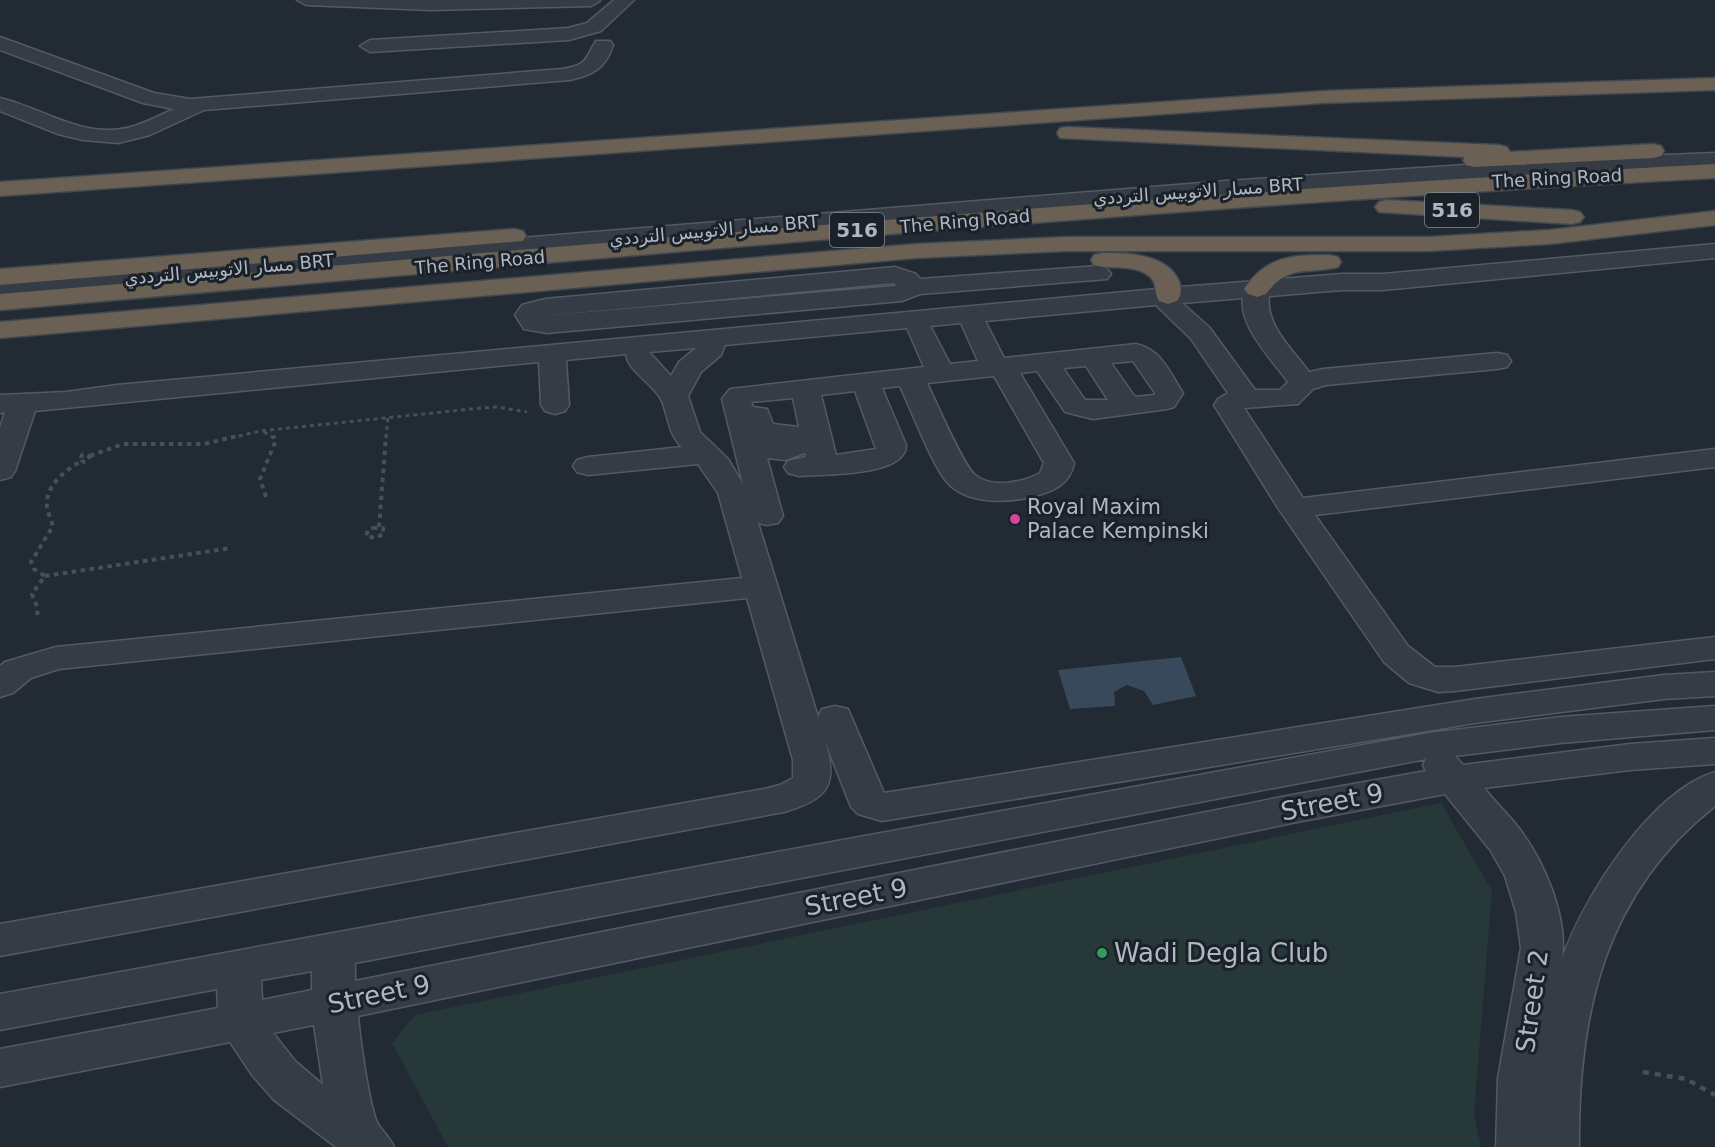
<svg xmlns="http://www.w3.org/2000/svg" width="1715" height="1147" font-family="'DejaVu Sans','Noto Sans Arabic',sans-serif">
	<style>
		.green { fill: #263837 }
		.water { fill: #39495c }
		.lines { fill: none; stroke-linecap: round; stroke-linejoin: round }
		.minor-casing { stroke: #525a63; stroke-width: 3 }
		.highway-casing { stroke: #3f474f; stroke-width: 3 }
		.path-far2 { stroke: #435355; stroke-width: 3; stroke-dasharray: 4 4; stroke-linecap: butt }
		.path-far1 { stroke: #435355; stroke-width: 4; stroke-dasharray: 4.5 4.5; stroke-linecap: butt }
		.path { stroke: #435355; stroke-width: 4.5; stroke-dasharray: 6 6; stroke-linecap: butt }
		.minor { fill: #353c45; fill-rule: evenodd }
		.highway { fill: #6a6053; fill-rule: evenodd }
		.hotel-dot { fill: #d1479c; stroke: #1a2129; stroke-width: 2 }
		.leisure-dot { fill: #2e9e5b; stroke: #1a2129; stroke-width: 2 }
		.labels { text-anchor: middle; dominant-baseline: central; stroke-width: 6; stroke-linejoin: round; paint-order: stroke }
		.far-street-label { font-size: 18px; fill: #afb7c2; stroke: #1a2129 }
		.shield { fill: #1a2129; stroke: #828a94; stroke-width: 1.5 }
		.shield-label { font-size: 20px; font-weight: bold; fill: #afb7c2 }
		.poi-label { font-size: 21px; fill: #afb7c2; stroke: #1a2129; text-anchor: start }
		.near-street-label { font-size: 26px; fill: #afb7c2; stroke: #1a2129 }
		.near-poi-label { font-size: 26px; fill: #afb7c2; stroke: #1a2129; text-anchor: start }
	</style>
	<rect width="100%" height="100%" fill="#222a34"/>
	<!-- green -->
	<path class="green" d="M1441 803 1492 891 1474 1114 1481 1147H448L392 1043 415 1015Z"/>
	<!-- water -->
	<path class="water" d="M1181 657 1196 696 1153 705 1144 691 1127 685 1114 692 1115 706 1070 709 1058 670Z"/>
	<g class="lines">
		<defs>
			<path id="minor" d="M297 0H599L600 1 591 6 431 10 306 5Z
				M614 0H634L601 31 569 40 370 52 360 46 370 40 568 28 587 23Z
				M0 37 154 93 190 99 562 69C588 65 584 60 596 41H610L613 45C606 68 593 75 570 80L204 110 150 135 118 143 83 140 58 134 0 111V98C43 108 84 140 131 127 146 123 160 115 174 109L143 103 0 50Z
				M1715 153V167L1525 175 1226 195 0 296V280L1226 181 1525 161Z
				M1715 244V258L1383 290H1342L1269 296C1265 325 1293 350 1309 372L1323 369 1497 353 1507 355 1511 361 1507 367 1497 369 1326 385 1313 389 1298 404 1244 408 1303 498 1715 449V467L1315 515 1408 646 1435 667H1455L1715 637V659L1455 691 1438 692 1409 683 1384 662 1278 508 1214 405 1218 399 1228 393 1191 339 1156 305 985 321 1004 358 1136 344C1162 350 1169 372 1183 393L1174 407 1167 409 1093 419 1065 412 1037 371 1020 373 1074 463C1070 484 1054 491 1035 496 1008 503 967 505 947 482 932 465 911 409 900 386L882 388 906 445C906 477 823 474 799 476L788 473 784 467 788 461 806 457 805 453 785 460 767 458 783 516 778 523 767 525 758 523 818 717 822 709 835 706 848 709 884 793 1475 699 1664 675 1715 672V696L1664 699 1475 723 882 821 858 814 851 807 825 741C839 786 827 799 784 812L0 956V924L764 789 780 785 793 778V760L747 598 59 669 31 678 13 693 0 697V666L5 662 56 647 742 578 718 493 698 464 588 475 577 472 573 466 577 460 588 457 682 447C667 433 669 416 661 399 653 384 627 370 626 354L566 360 569 405 565 411 555 414 545 411 541 405 539 362 35 411 15 471 11 477 0 480V428L5 412 0 413V395L66 392 117 385 1168 288 1342 274H1383ZM1243 298C1238 325 1272 360 1288 382L1280 390H1255L1209 327 1182 303ZM961 323 978 361 950 364 930 326ZM907 328 924 367 730 389 722 399 743 484 728 459 700 432 688 396 701 372 721 355 725 345ZM696 348 679 362 671 376 649 352ZM1133 361 1155 393 1154 395 1135 397 1111 363ZM1086 366 1108 400H1085L1063 368ZM994 376 1044 463 1040 473C1021 483 991 489 974 474 963 464 935 400 927 383ZM855 391 876 449 836 455 821 395ZM793 398 799 427 773 424 767 409 753 407 751 402Z
				M1098 266 1107 269 1111 274 1107 279 920 294 902 301 547 333 524 329 515 315 522 305 545 299 895 267 916 274 920 279ZM895 284 896 286 542 316 893 283Z
				M1715 706V730L1560 743 1455 756 1463 765 1630 744 1715 738V764L1630 770 1484 788C1496 803 1510 816 1521 831 1545 864 1568 917 1562 959 1583 898 1650 792 1715 772V806C1605 893 1578 1012 1579 1147H1496L1498 1078 1521 948 1516 912 1505 876 1491 851 1445 794 1292 823 358 1016C360 1038 369 1107 378 1124 383 1132 390 1138 394 1147H336L274 1100 252 1075 230 1042 0 1087V1049L218 1008 217 989 0 1030V994L1429 733 1560 717ZM1426 759 1423 765 1426 771 1292 795 355 981V963ZM312 971V990L262 1000 261 980ZM314 1025 323 1085 295 1061 273 1033Z"/>
			<path id="highway" d="M1715 78V90L1323 103 0 196V182L1323 91Z
				M1068 127 1499 145 1507 147 1510 152 1653 144 1661 146 1664 151 1661 156 1653 158 1474 167 1466 165 1463 160 1465 157 1060 138 1057 133 1060 128Z
				M1715 164V178C1142 208 571 261 0 310V294C571 246 1142 194 1715 164Z
				M1387 200 1572 210 1580 212 1584 217 1580 222 1572 224 1379 212 1375 207 1379 202Z
				M1715 211V225L1549 244 1429 251H1067L916 258 0 338V322L916 244 1067 237H1429L1549 230Z
				M514 229 523 231 526 236 523 241 0 285V269Z
				M1103 253C1128 253 1165 254 1178 279 1182 287 1182 294 1177 301L1168 304 1159 301C1154 294 1157 285 1152 279 1139 263 1111 270 1094 265L1091 260 1094 255Z
				M1329 255 1338 257 1341 262 1338 267C1306 275 1289 263 1266 294L1257 297 1248 294 1244 289C1267 256 1291 255 1329 255Z"/>
		</defs>
		<!-- minor casing -->
		<use href="#minor" class="minor-casing"/>
		<!-- highway casing -->
		<use href="#highway" class="highway-casing"/>
		<!-- path-far2 -->
		<path class="path-far2" d="M264 432 274 438
			M231 438 260 431 481 408 497 407 527 412
			M386 438 388 417"/>
		<!-- path-far1 -->
		<path class="path-far1" d="M81 458a4 4 0 1 1 8 0a4 4 0 1 1-8 0Z
			M90 456 123 444H204L237 436
			M266 497 260 479 276 440 273 436
			M379 527 386 436
			M373 528H383L384 534 375 538 366 536 368 530Z
			M45 576 231 548
			M37 615 38 609 32 594 45 576 34 569 31 562 53 526C51 520 48 513 47 507 45 485 65 471 81 461"/>
		<!-- path -->
		<path class="path" d="M1643 1072 1686 1079 1715 1095"/>
		<!-- minor -->
		<use href="#minor" class="minor"/>
		<!-- highway -->
		<use href="#highway" class="highway"/>
	</g>
	<!-- markers -->
	<circle class="hotel-dot" cx="1015" cy="519" r="6"/>
	<circle class="leisure-dot" cx="1102" cy="953" r="6"/>
	<g class="labels">
		<!-- far-street labels -->
		<g class="far-street-label">
			<text transform="translate(1557 178) rotate(-3)">The Ring Road</text>
			<text transform="translate(1198 191) rotate(-4)">مسار الاتوبيس الترددي BRT</text>
			<text transform="translate(965 221) rotate(-5)">The Ring Road</text>
			<text transform="translate(714 230) rotate(-5)">مسار الاتوبيس الترددي BRT</text>
			<text transform="translate(480 262) rotate(-5)">The Ring Road</text>
			<text transform="translate(229 269) rotate(-5)">مسار الاتوبيس الترددي BRT</text>
		</g>
		<!-- shield labels -->
		<g class="shield">
			<rect x="1425" y="193" width="54" height="34" rx="4.5"/>
			<rect x="830" y="213" width="54" height="34" rx="4.5"/>
		</g>
		<g class="shield-label">
			<text x="1452" y="210">516</text>
			<text x="857" y="230">516</text>
		</g>
		<!-- poi labels -->
		<g class="poi-label">
			<text x="1027" y="507">Royal Maxim<tspan x="1027" dy="24">Palace Kempinski</tspan></text>
		</g>
		<!-- near-street labels -->
		<g class="near-street-label">
			<text transform="translate(1332 802) rotate(-11)">Street 9</text>
			<text transform="translate(856 897) rotate(-11)">Street 9</text>
			<text transform="translate(379 994) rotate(-12)">Street 9</text>
			<text transform="translate(1532 1001) rotate(-82)">Street 2</text>
		</g>
		<!-- near-poi labels -->
		<g class="near-poi-label">
			<text x="1114" y="953">Wadi Degla Club</text>
		</g>
	</g>
</svg>
